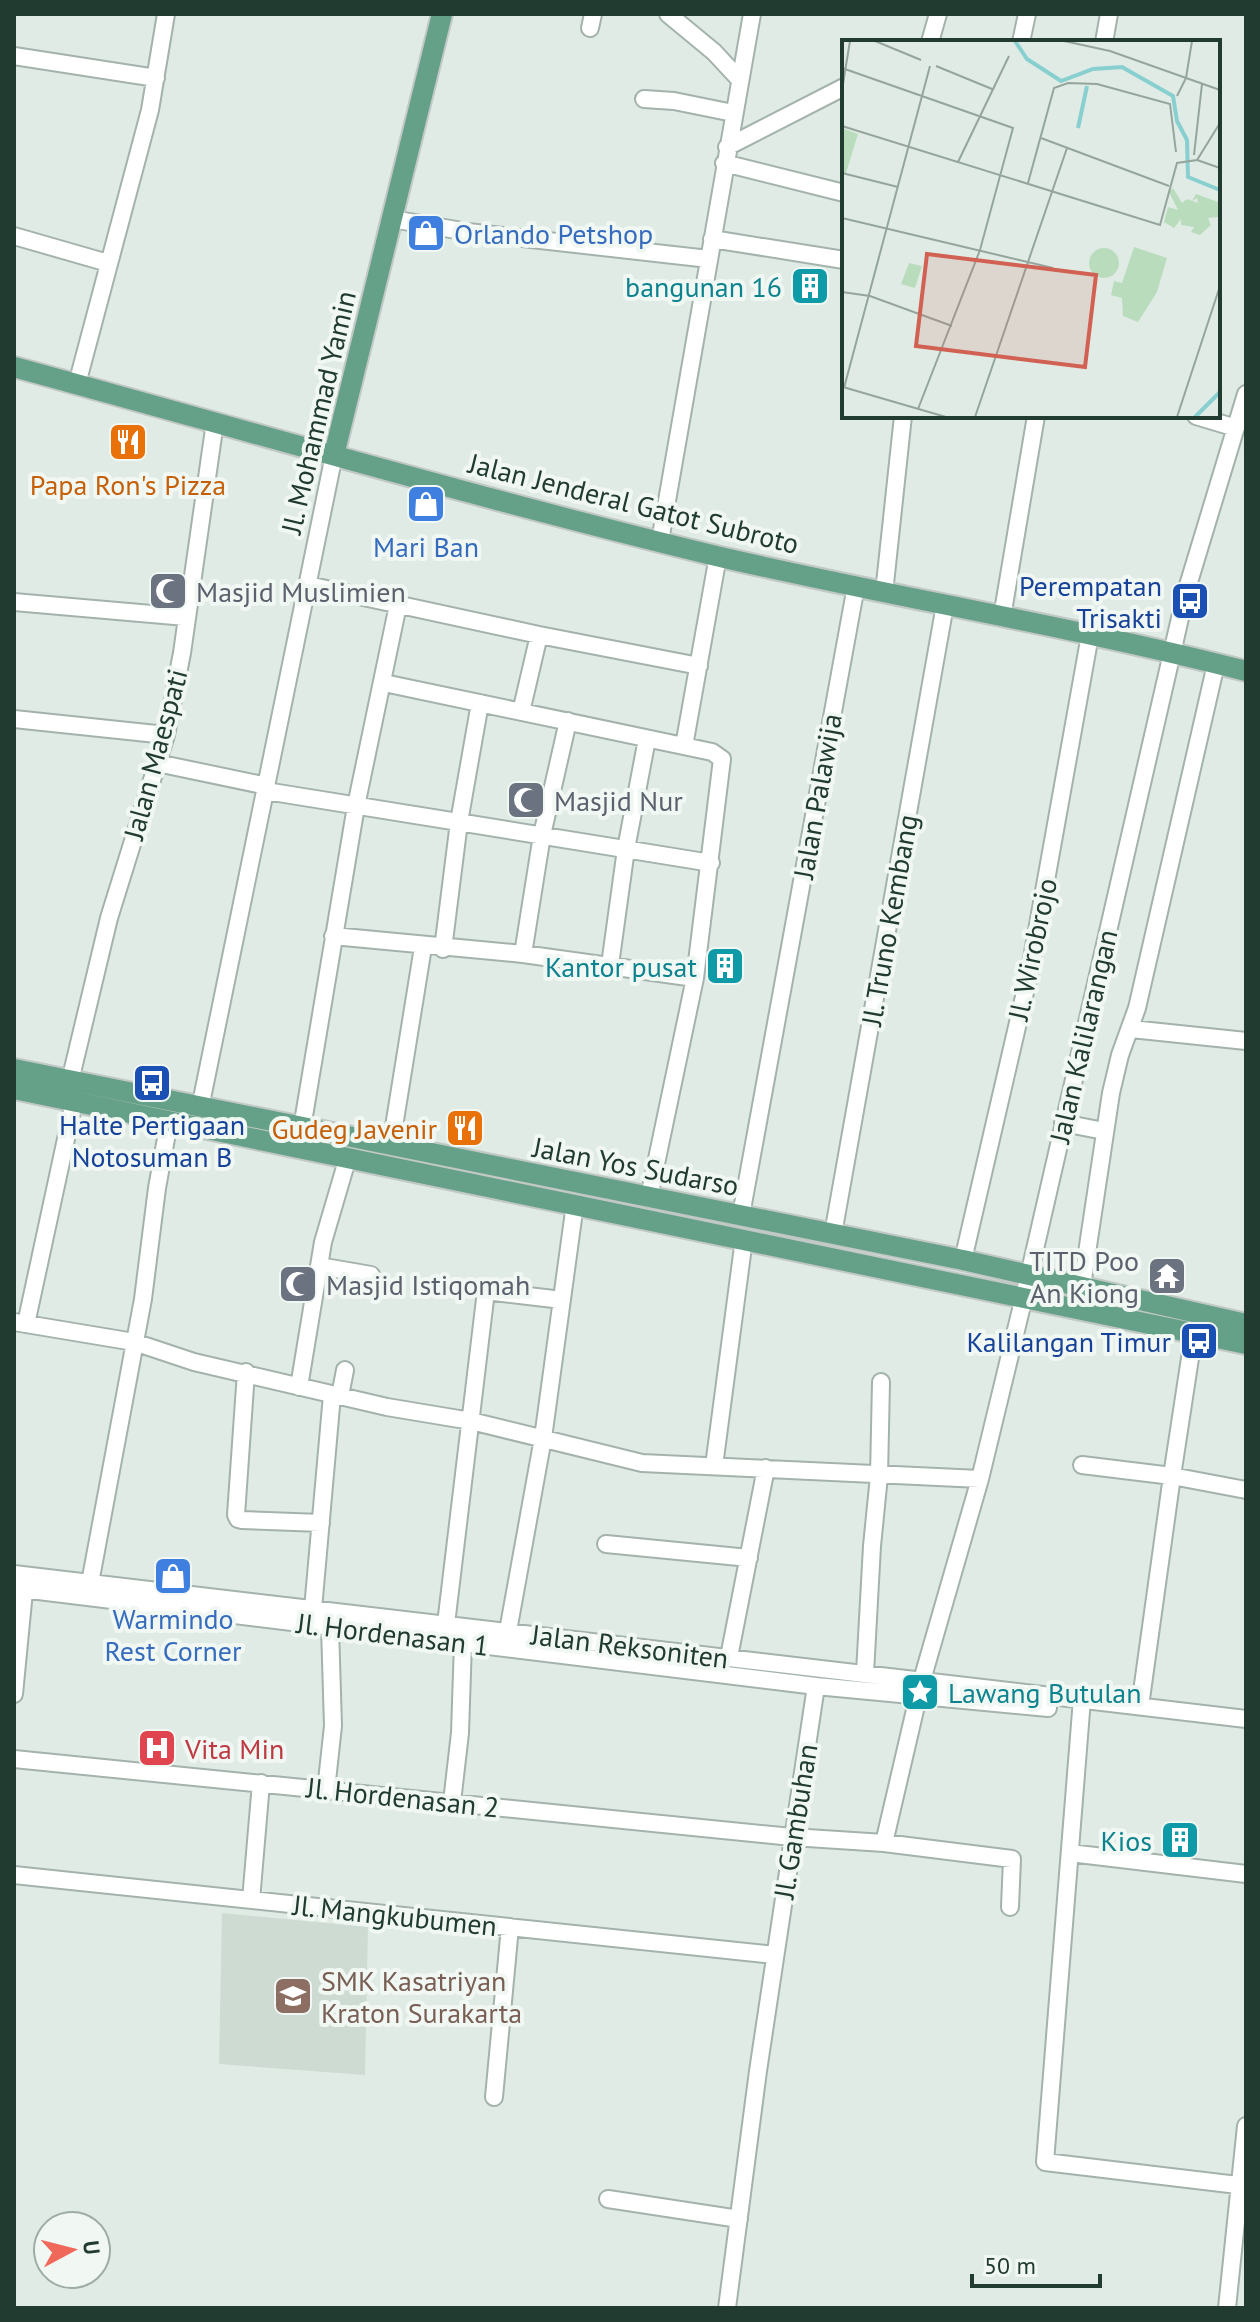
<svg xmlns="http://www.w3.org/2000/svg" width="1260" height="2322" font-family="'PT Sans',sans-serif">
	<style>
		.built { fill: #cedbd3 }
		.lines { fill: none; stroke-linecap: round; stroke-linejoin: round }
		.minor-casing { stroke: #a3b3ab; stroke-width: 20 }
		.major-casing { stroke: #c1c8c5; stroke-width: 24 }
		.minor { stroke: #fff; stroke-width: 16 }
		.major { stroke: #65a088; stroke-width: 20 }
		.labels { text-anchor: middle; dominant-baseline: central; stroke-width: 8; stroke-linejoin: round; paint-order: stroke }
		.shop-label { font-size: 28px; fill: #366cbe; stroke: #f1f8f3 }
		.culture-label { font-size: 28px; fill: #0d838f; stroke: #f1f8f3; text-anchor: end }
		.street-label { font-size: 28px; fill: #213b30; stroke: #f1f8f3 }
		.food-label { font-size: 28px; fill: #c56008; stroke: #f1f8f3 }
		.transit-label { font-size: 28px; fill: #164399; stroke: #f1f8f3; text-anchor: end }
		.worship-label { font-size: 28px; fill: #5b616d; stroke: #f1f8f3; text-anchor: start }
		.health-label { font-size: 28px; fill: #be3a42; stroke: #f1f8f3; text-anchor: start }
		.education-label { font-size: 28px; fill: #785e54; stroke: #f1f8f3; text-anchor: start }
		.inset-river { fill: none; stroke: #88cfd0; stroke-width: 4 }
		.inset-road { fill: none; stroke: #94a59d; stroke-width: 2 }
		.view { fill: #d16153; fill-opacity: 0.15; stroke: #d16153; stroke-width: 4 }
		.inset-edge { fill: none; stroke: #213b30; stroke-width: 4 }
	</style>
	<rect width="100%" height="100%" fill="#e0ebe5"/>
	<!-- built -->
	<path class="built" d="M222 1913 368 1927 365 2075 219 2064Z"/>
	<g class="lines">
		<defs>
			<path id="minor" d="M668 14 714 52 740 80
				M590 28 593 14
				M930 42 938 14
				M1021 42 1027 14
				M1104 42 1109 14
				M14 56 156 78
				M644 99 674 101 733 113
				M727 147 844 87
				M724 163 844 193
				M392 219 468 232 709 259
				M14 236 108 263
				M712 239 844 260
				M77 384 150 110 166 14
				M1196 416 1236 428
				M660 541 752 14
				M308 585 539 635 699 666
				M884 593 903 416
				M14 602 186 617
				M1002 617 1036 416
				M384 683 712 752 722 759 695 978 649 1197
				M521 712 539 635
				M14 719 166 735
				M684 746 718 556
				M157 763 267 786
				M266 791 711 863
				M333 936 523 954 695 978
				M443 949 459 822 480 703
				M523 954 542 835 568 721
				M610 965 626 849 647 739
				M1131 1029 1246 1041
				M70 1081 109 918 166 735 182 653 215 422
				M200 1108 334 455
				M1063 1123 1104 1131
				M302 1128 356 806 398 605
				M391 1145 423 947
				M741 1215 856 586
				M833 1234 945 605
				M963 1260 1029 975 1090 635
				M319 1266 371 1275
				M1082 1286 1111 1093 1120 1055 1137 1008 1216 664
				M14 1322 134 1342 194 1362 387 1407 471 1421 642 1463 980 1479
				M26 1324 74 1102
				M1194 1332 1172 1476 1246 1490
				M246 1372 236 1515 238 1519 242 1520 321 1523
				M299 1387 323 1242 348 1157
				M340 1396 345 1370
				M1082 1465 1172 1476 1140 1706
				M714 1466 744 1239
				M606 1544 749 1558
				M14 1574 1246 1719
				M90 1583 143 1299 157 1188 169 1122
				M14 1588 816 1686 1048 1708
				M313 1609 332 1395
				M446 1624 486 1291 562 1300
				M508 1631 543 1438 575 1204
				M729 1657 766 1468
				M865 1673 872 1546 879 1476 881 1382
				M14 1694 25 1581
				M1082 1699 1045 2162 1246 2186
				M14 1759 792 1837 884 1843 1012 1859 1010 1907
				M326 1790 333 1726 330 1627
				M452 1802 460 1733 463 1642
				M884 1843 922 1680 980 1479 1024 1297 1186 592 1246 394
				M1070 1853 1246 1874
				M14 1875 775 1955
				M251 1900 261 1783
				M494 2097 510 1927
				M608 2199 739 2219
				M727 2308 758 2071 816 1686
				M1227 2308 1246 2126"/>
			<path id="major" d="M14 367C248 431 481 499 716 556 892 597 1071 626 1246 671
				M334 455 442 14
				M14 1069 963 1260 1246 1324
				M14 1089 1246 1344"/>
		</defs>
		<!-- minor casing -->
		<use href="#minor" class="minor-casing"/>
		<!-- major casing -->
		<use href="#major" class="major-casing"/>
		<!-- minor -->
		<use href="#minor" class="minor"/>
		<!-- major -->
		<use href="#major" class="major"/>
	</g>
	<!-- icons -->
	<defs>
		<symbol id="shop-square" viewBox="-11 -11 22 22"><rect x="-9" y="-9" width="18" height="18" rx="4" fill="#3f7fe0" stroke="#f1f8f3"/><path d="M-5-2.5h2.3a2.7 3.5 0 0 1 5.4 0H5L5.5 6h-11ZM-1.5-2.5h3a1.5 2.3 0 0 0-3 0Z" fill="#fff"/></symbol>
		<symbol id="building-square" viewBox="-11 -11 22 22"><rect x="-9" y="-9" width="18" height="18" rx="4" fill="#0f9aa8" stroke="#f1f8f3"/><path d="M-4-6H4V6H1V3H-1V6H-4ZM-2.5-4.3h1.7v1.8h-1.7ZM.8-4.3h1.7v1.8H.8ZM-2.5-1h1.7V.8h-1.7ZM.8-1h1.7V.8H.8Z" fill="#fff"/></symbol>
		<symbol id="restaurant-square" viewBox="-11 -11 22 22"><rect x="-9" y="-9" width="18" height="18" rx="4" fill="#e8710a" stroke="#f1f8f3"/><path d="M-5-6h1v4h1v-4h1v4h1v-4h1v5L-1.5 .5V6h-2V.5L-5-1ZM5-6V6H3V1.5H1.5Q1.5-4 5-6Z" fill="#fff"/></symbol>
		<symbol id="mosque-square" viewBox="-11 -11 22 22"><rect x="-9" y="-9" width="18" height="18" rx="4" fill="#6b7280" stroke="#f1f8f3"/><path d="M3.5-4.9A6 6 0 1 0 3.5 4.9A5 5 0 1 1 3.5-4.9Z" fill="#fff"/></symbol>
		<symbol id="bus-square" viewBox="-11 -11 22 22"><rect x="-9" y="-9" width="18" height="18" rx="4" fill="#1a4fb4" stroke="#f1f8f3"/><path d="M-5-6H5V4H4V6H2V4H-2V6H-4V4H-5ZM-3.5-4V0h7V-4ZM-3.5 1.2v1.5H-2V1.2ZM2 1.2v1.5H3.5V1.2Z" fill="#fff"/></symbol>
		<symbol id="temple-square" viewBox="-11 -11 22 22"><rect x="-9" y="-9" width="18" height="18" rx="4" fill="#6b7280" stroke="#f1f8f3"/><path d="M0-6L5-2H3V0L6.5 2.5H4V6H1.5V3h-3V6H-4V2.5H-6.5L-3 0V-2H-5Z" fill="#fff"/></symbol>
		<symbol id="sight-square" viewBox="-11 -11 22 22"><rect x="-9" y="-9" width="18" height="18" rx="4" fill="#0f9aa8" stroke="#f1f8f3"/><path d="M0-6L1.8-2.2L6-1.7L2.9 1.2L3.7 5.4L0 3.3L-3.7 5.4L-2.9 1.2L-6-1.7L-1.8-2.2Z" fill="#fff"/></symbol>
		<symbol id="hospital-square" viewBox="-11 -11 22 22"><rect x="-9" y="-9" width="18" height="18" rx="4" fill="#e0444e" stroke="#f1f8f3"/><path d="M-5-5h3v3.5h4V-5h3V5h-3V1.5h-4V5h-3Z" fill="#fff"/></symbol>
		<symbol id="school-square" viewBox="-11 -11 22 22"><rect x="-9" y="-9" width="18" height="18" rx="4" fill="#8d6e63" stroke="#f1f8f3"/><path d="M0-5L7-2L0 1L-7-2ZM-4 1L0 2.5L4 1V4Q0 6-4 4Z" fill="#fff"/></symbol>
	</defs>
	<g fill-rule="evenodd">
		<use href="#shop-square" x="404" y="211" width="44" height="44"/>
		<use href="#building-square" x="788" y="264" width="44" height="44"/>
		<use href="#restaurant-square" x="106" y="420" width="44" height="44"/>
		<use href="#shop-square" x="404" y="482" width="44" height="44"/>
		<use href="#mosque-square" x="146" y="569" width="44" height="44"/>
		<use href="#bus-square" x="1168" y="579" width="44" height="44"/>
		<use href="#mosque-square" x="504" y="778" width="44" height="44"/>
		<use href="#building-square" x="703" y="944" width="44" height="44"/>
		<use href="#bus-square" x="130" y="1061" width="44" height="44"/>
		<use href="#restaurant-square" x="443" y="1106" width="44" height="44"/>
		<use href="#temple-square" x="1145" y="1254" width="44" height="44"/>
		<use href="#mosque-square" x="276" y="1262" width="44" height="44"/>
		<use href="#bus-square" x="1177" y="1319" width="44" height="44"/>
		<use href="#shop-square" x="151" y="1554" width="44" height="44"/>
		<use href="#sight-square" x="898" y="1670" width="44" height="44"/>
		<use href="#hospital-square" x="135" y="1726" width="44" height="44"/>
		<use href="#building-square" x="1158" y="1818" width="44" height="44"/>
		<use href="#school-square" x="271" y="1974" width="44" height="44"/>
	</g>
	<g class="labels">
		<!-- shop labels -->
		<g class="shop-label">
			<text x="454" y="233" text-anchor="start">Orlando Petshop</text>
			<text x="426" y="546">Mari Ban</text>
			<text x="173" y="1618">Warmindo<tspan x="173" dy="32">Rest Corner</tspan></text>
		</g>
		<!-- culture labels -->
		<g class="culture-label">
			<text x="782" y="286">bangunan 16</text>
			<text x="697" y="966">Kantor pusat</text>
			<text x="948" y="1692" text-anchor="start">Lawang Butulan</text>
			<text x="1152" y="1840">Kios</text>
		</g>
		<!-- street labels -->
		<g class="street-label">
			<text transform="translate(318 412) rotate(-77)">Jl. Mohammad Yamin</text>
			<text transform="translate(634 503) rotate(14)">Jalan Jenderal Gatot Subroto</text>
			<text transform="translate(155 754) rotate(-75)">Jalan Maespati</text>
			<text transform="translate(817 796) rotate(-80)">Jalan Palawija</text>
			<text transform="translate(889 920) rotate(-80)">Jl. Truno Kembang</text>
			<text transform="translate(1032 949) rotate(-78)">Jl. Wirobrojo</text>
			<text transform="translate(1083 1036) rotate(-77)">Jalan Kalilarangan</text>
			<text transform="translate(636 1166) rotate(11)">Jalan Yos Sudarso</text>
			<text transform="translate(393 1634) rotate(7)">Jl. Hordenasan 1</text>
			<text transform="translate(630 1646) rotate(7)">Jalan Reksoniten</text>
			<text transform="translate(403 1797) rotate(6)">Jl. Hordenasan 2</text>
			<text transform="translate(795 1821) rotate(-81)">Jl. Gambuhan</text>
			<text transform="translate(395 1915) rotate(6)">Jl. Mangkubumen</text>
		</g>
		<!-- food labels -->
		<g class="food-label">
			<text x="128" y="484">Papa Ron's Pizza</text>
			<text x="437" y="1128" text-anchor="end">Gudeg Javenir</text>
		</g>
		<!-- transit labels -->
		<g class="transit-label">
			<text x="1162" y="585">Perempatan<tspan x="1162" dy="32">Trisakti</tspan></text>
			<text x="152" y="1124" text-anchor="middle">Halte Pertigaan<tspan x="152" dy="32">Notosuman B</tspan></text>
			<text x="1171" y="1341">Kalilangan Timur</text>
		</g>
		<!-- worship labels -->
		<g class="worship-label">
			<text x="196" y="591">Masjid Muslimien</text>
			<text x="554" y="800">Masjid Nur</text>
			<text x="1139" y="1260" text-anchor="end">TITD Poo<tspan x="1139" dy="32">An Kiong</tspan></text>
			<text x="326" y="1284">Masjid Istiqomah</text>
		</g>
		<!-- health labels -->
		<g class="health-label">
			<text x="185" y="1748">Vita Min</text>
		</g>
		<!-- education labels -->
		<g class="education-label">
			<text x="321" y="1980">SMK Kasatriyan<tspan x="321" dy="32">Kraton Surakarta</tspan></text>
		</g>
	</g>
	<!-- overview -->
	<g transform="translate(842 40)">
		<rect width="378" height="378" fill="#e0ebe5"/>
		<path d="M0 88 16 94 4 133H0ZM331 148 340 163 345 159 356 163 355 158 350 161 354 154 376 162 378 177 366 178 369 185 358 195 349 192 352 187 339 185V179L332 188 322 182 326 167 336 170 327 152ZM292 207 325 218 315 252 296 282 281 276 280 258 269 255 272 241 280 243ZM247 223a15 15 0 1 1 30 0a15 15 0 1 1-30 0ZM67 223 80 226 73 248 59 244Z" fill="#b9dcbd"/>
		<path class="inset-river" d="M173 1 185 19 219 41 251 29 280 27 331 56 335 81 345 100 346 137 378 150M236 88 245 46M353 377 378 352"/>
		<path class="inset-road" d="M33 1 79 20M222 1 268 11 378 50M94 26 150 49M0 28 171 88 138 210 76 369M0 50 8 1M335 56 344 38 350 1M0 86 318 185 335 123 355 120 378 83M199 98 327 146M352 115 360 44M355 120 378 128M116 122 167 16M0 133 56 147M186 143 212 48 226 43 255 44 328 64 334 112M0 178 211 228M0 252 28 256 110 286M1 347 104 377M2 348 88 26M133 377 225 108M335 377 378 246"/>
		<path class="view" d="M85 214 254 235 243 327 74 306Z"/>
		<rect width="378" height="378" class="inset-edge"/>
	</g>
	<!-- border -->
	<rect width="1260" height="2322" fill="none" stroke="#213b30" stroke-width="32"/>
	<!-- north arrow -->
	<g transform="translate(72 2250) rotate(83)"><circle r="38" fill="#f1f8f3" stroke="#9eaca5" stroke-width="2"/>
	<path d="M0-6L14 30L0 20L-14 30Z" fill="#f06859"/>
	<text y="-12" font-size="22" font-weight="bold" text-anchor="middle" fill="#213b30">U</text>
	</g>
	<!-- scale -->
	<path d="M972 2274v12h128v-12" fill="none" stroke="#213b30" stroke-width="4"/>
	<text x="984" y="2274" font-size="24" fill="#213b30" stroke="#f1f8f3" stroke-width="6" paint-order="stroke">50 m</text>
</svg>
